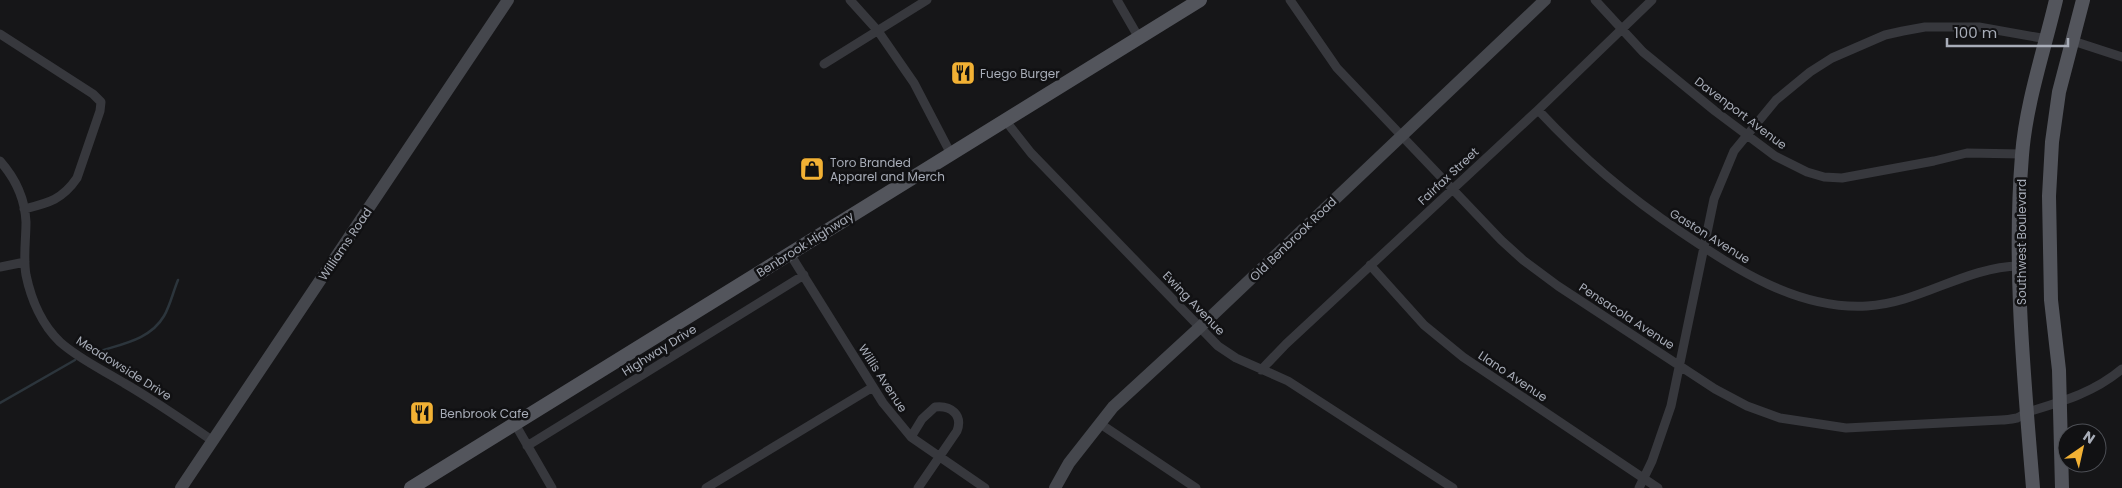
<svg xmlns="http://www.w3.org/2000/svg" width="2122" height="488" font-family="Poppins,sans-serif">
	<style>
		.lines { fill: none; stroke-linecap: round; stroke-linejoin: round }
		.stream { stroke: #2c353c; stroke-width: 2.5 }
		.street { stroke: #37383d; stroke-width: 9 }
		.secondary { stroke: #45474d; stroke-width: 12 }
		.primary { stroke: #53555c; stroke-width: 14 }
		.labels { text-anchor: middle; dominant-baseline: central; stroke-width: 5; stroke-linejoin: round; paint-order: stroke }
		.poi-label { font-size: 12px; fill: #a8adb8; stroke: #111113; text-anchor: start }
		.street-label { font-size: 12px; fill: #a8adb8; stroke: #111113 }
	</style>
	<rect width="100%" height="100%" fill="#161618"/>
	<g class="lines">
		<!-- stream -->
		<path class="stream" d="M97 352C121 344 150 340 164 316 170 306 173 292 178 280
			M0 403 75 360"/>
		<!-- street -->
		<path class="street" d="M850 0 878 31 914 83 951 154
			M1117 0 1139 38
			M1290 0 1337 68 1501 240 1523 260 1558 286 1715 389 1747 406 1780 418 1846 428 2001 420C2006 420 2012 419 2017 418 2022 416 2026 412 2031 411 2064 401 2095 392 2122 369
			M1595 0 1643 52 1715 111 1775 156 1807 172 1824 177 1842 178 1934 161 1967 153 2022 154
			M0 34 93 94 101 102 100 111 77 178C62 200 48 203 24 209
			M2073 41 2122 57
			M824 64 927 0
			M1538 110C1583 158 1626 195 1681 232 1736 269 1797 310 1867 306 1920 303 1965 267 2019 266
			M1005 120 1031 153 1218 346 1236 358 1288 381 1453 488
			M0 161C15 178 25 199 26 222 26 240 23 258 26 275 31 299 42 325 60 342 79 359 103 370 124 383 155 401 184 421 213 441
			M790 254 883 403 911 437 985 488
			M1370 265 1424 325 1463 357 1658 488
			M0 267 25 262
			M1261 370 1286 344 1538 110 1652 0
			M1099 423 1196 488
			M515 424 552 488
			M911 437 922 419 935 407C951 405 963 415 957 431L918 488
			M527 446 804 275
			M706 488 873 387
			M1639 488 1652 461 1671 406 1714 199 1734 151 1776 100 1810 72 1832 58 1885 35 1903 31 1925 27H1979L2047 39"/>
		<!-- secondary -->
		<path class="secondary" d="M181 488 508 0
			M1055 488 1069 463 1113 407 1199 328 1545 0"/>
		<!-- primary -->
		<path class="primary" d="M411 488 1200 0
			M2033 488C2024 378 2013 266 2022 155 2026 103 2044 51 2056 0
			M2062 488 2059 370 2051 300 2049 196 2052 142 2059 92 2083 0"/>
	</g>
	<!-- icons -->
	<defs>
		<symbol id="restaurant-square" viewBox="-11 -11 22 22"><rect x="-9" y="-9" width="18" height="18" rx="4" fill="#f2b134" stroke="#111113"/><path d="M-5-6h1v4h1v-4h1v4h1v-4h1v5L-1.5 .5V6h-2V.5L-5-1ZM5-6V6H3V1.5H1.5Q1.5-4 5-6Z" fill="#111"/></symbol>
		<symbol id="shop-square" viewBox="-11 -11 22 22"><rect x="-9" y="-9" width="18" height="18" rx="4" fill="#f2b134" stroke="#111113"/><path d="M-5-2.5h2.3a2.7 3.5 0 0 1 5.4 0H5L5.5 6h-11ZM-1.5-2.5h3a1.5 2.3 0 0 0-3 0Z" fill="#111"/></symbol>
	</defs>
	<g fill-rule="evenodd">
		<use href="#restaurant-square" x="949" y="59" width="28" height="28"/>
		<use href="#shop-square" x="798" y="155" width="28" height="28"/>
		<use href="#restaurant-square" x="408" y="399" width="28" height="28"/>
	</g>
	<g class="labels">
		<!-- poi labels -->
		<g class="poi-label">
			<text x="980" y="73">Fuego Burger</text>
			<text x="830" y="162">Toro Branded<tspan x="830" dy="14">Apparel and Merch</tspan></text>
			<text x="440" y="413">Benbrook Cafe</text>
		</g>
		<!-- street labels -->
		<g class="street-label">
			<text transform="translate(1741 113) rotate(37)">Davenport Avenue</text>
			<text transform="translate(1448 176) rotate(-43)">Fairfax Street</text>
			<text transform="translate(1710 236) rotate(32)">Gaston Avenue</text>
			<text transform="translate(1293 239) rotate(-44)">Old Benbrook Road</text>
			<text transform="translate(2021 242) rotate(-90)">Southwest Boulevard</text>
			<text transform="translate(345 244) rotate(-56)">Williams Road</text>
			<text transform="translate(805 244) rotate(-32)">Benbrook Highway</text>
			<text transform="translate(1194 303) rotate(46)">Ewing Avenue</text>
			<text transform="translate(1627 316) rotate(33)">Pensacola Avenue</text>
			<text transform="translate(659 350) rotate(-32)">Highway Drive</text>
			<text transform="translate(124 368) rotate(32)">Meadowside Drive</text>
			<text transform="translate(1513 376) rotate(34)">Llano Avenue</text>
			<text transform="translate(883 378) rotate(57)">Willis Avenue</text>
		</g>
	</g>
	<!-- north arrow -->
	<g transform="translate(2082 448) rotate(34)"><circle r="24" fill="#111113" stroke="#4d4f55"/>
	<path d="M0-4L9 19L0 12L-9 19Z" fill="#f2b134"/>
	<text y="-8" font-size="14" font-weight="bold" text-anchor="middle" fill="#a8adb8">N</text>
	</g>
	<!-- scale -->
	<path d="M1947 38v8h121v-8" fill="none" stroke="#a8adb8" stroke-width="2.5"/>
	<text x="1954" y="38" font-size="15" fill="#a8adb8" stroke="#111113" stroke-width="4" paint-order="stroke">100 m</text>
</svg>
